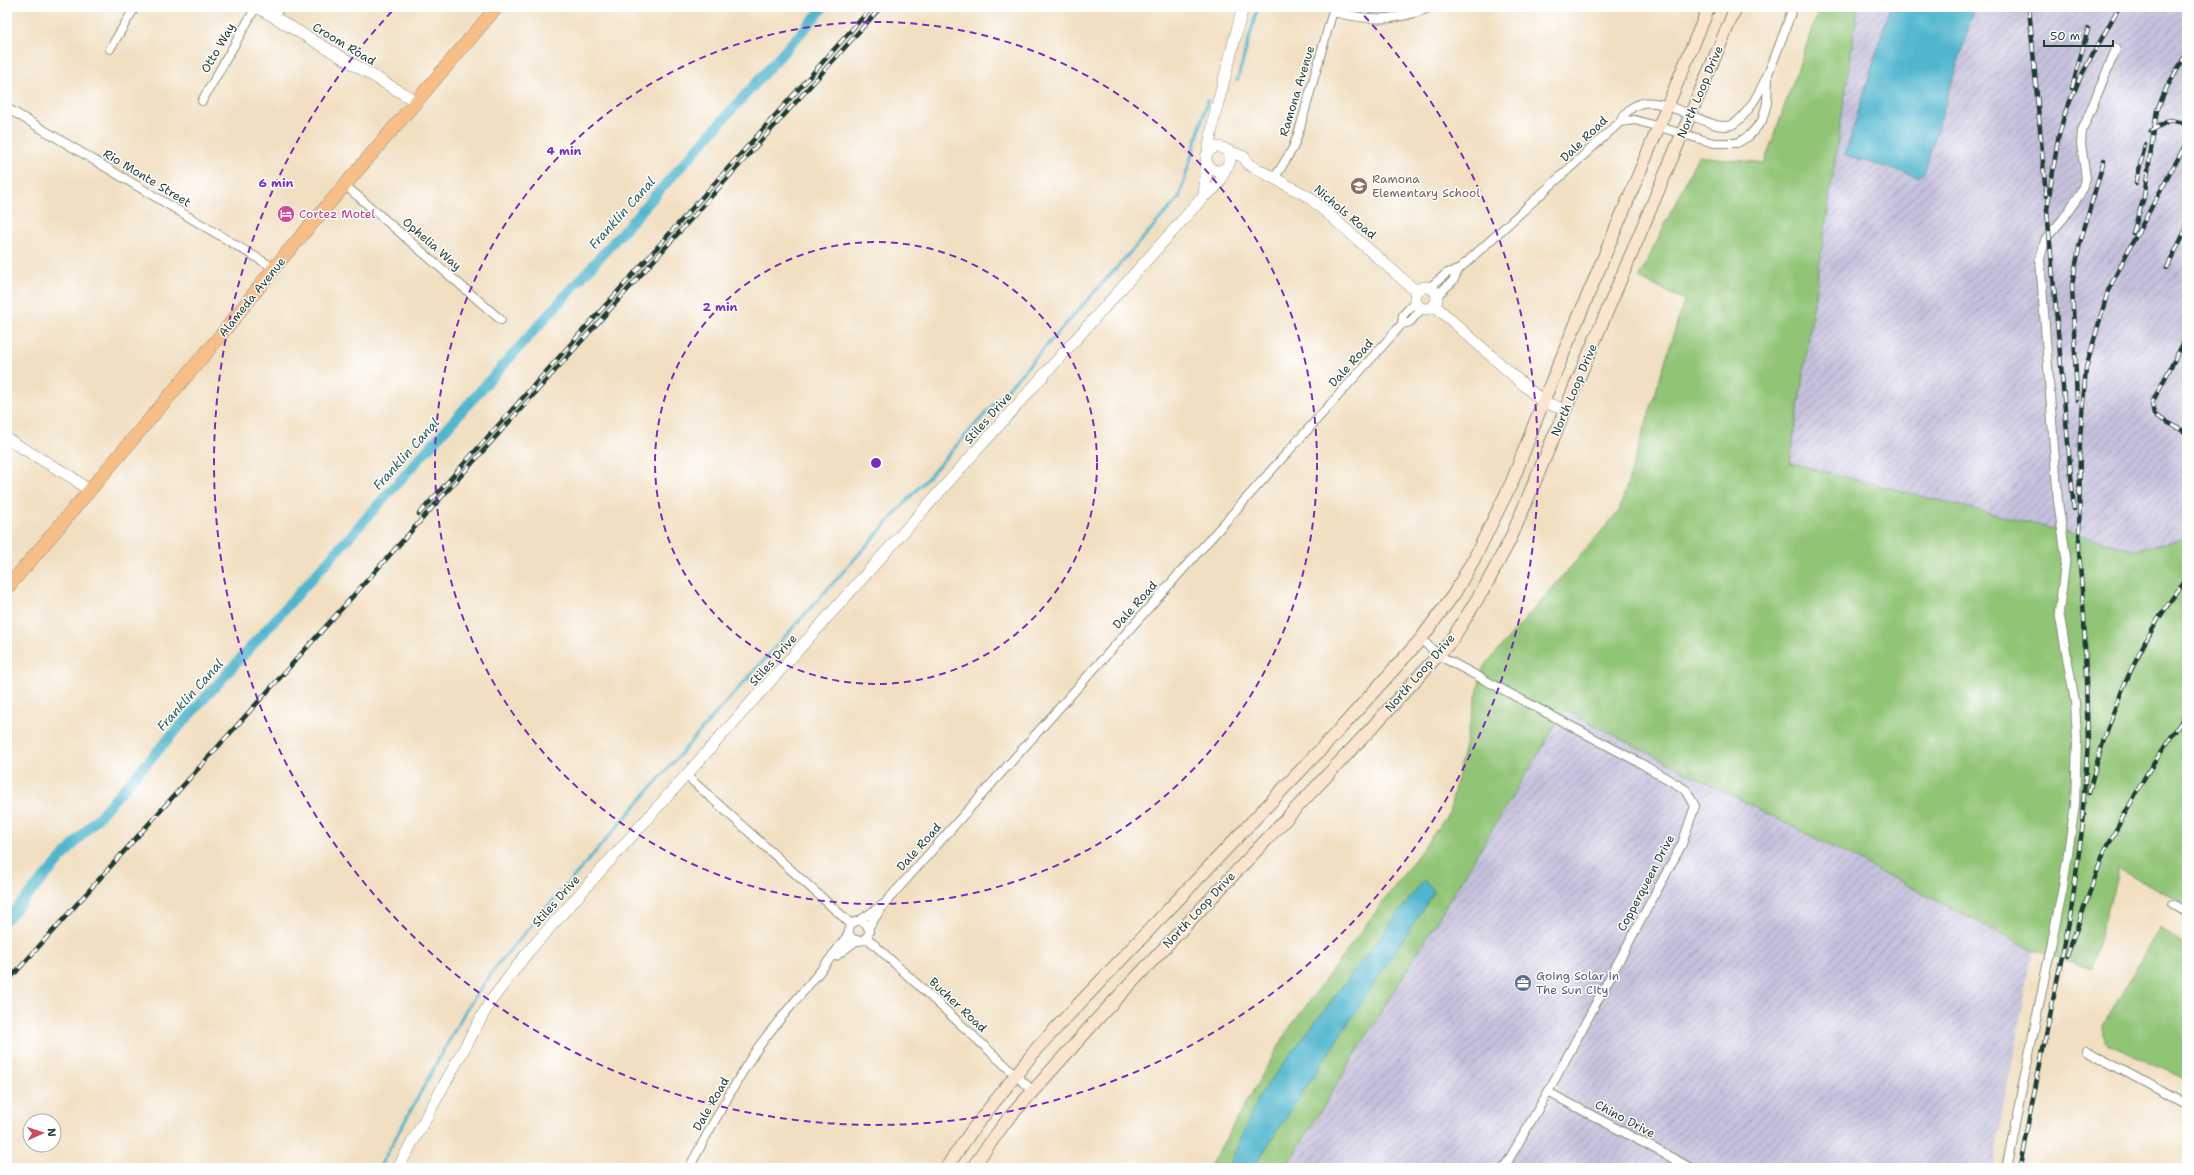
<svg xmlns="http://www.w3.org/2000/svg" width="2194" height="1175" font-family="'Shantell Sans',sans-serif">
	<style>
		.industrial { fill: url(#industrial-furrows) }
		.grass { fill: #91c576; stroke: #588155 }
		.water { fill: #4fb6ce; stroke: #377a81 }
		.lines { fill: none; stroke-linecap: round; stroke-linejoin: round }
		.stream { stroke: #4fb6ce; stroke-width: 3 }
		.canal { stroke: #4fb6ce; stroke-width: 10 }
		.minor-casing { stroke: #888e7a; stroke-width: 10 }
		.tertiary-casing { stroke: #888e7a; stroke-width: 12 }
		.secondary-casing { stroke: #888e7a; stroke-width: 14 }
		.primary-casing { stroke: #888e7a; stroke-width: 14 }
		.minor { stroke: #fff; stroke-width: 8 }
		.tertiary { stroke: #fff; stroke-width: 11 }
		.secondary { stroke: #fce5cf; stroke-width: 12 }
		.primary { stroke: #f7be88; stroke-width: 13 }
		.rail-casing { stroke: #1f3d34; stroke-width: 4.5 }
		.rail { stroke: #fff; stroke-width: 3; stroke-dasharray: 9; stroke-linecap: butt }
		.ring { fill: none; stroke: #7b2cbf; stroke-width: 2; stroke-dasharray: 7 5 }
		.labels { text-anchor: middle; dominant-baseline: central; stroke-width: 3; stroke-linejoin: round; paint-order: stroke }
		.street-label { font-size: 12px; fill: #1f3d34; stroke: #fff }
		.education-label { font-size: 12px; fill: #785e54; stroke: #fff; text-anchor: start }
		.hotel-label { font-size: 12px; fill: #b23c85; stroke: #fff; text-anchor: start }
		.service-label { font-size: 12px; fill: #4e5e75; stroke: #fff; text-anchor: start }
		.water-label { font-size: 13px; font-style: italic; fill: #2d6162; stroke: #fff }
		.centre { fill: #7b2cbf; stroke: #fff; stroke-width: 2 }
		.ring-label { font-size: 12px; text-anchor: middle; font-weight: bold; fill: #7b2cbf; stroke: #fff; stroke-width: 3; stroke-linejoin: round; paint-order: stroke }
	</style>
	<defs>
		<pattern id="industrial-furrows" width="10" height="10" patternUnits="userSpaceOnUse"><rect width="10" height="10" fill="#c4c0db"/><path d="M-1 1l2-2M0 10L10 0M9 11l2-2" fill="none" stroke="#9f9db2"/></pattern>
	</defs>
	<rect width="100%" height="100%" fill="#fff"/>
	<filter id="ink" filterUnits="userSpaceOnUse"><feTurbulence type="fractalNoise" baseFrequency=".025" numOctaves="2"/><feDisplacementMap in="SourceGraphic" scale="8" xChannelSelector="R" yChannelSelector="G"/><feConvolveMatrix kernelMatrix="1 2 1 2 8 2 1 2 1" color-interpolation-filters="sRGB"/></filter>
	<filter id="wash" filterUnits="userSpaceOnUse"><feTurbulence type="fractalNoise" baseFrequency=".012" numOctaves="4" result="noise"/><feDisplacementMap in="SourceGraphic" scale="16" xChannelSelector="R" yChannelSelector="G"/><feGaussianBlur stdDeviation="0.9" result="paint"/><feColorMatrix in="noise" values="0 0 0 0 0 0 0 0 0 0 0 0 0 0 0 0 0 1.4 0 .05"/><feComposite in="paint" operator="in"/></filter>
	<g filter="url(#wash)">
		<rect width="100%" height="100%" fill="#f1dfc1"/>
		<!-- industrial -->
		<path class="industrial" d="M1858 7H2187V538L2137 550 1790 463Z
			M1565 710 2033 950 1993 1168H1286Z"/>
		<!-- grass -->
		<path class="grass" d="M1820 7H1858L1790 463 2137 550 2187 538V897L2184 903 2119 869 2091 968 2033 950 1565 710 1286 1168H1209L1288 1030 1449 813 1483 668 1619 511 1684 300 1639 278 1698 156 1764 163Z
			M2160 927 2187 946V1080L2109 1044 2105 1041 2103 1026Z"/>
		<!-- water -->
		<path class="water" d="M1890 7H1975L1924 173 1918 177 1845 155Z
			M1424 880 1434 892 1253 1168H1228L1260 1094Z"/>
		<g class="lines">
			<!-- stream -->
			<path class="stream" d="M1237 81 1258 7
				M379 1168 467 1008 498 964 710 720 1179 198 1208 100"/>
			<!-- canal -->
			<path class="canal" d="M7 919 824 7"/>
		</g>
	</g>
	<g filter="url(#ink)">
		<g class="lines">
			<defs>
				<path id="minor" d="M1333 12C1371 21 1394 22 1431 7
					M274 17 280 7
					M110 49 135 7
					M202 101 256 7
					M7 108 274 268
					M1620 122 1635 120 1714 143H1737L1749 136 1762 121 1767 103 1768 77
					M1274 179 1293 148 1300 128 1334 7
					M346 186 501 320
					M1429 288 1447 273 1458 270
					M1436 296 1453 281 1458 270 1620 122C1647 70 1710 141 1735 123 1761 105 1782 38 1793 7
					M1402 324 1410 322 1422 308
					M1421 639 1438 655 1642 764 1686 790 1695 806 1682 844 1548 1092 1504 1168
					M687 776 851 924
					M2173 904 2187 913
					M859 921 882 905
					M849 931a10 10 0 1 1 20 0a10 10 0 1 1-20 0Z
					M868 928 886 902 1402 324 1403 315 1416 301
					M866 937 1033 1091
					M836 956 857 940
					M2085 1050 2187 1105
					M1548 1092 1691 1168
					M689 1168C710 1129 731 1089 755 1052 784 1010 821 975 849 933
					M2006 1168 2063 887 2075 805 2077 740 2075 702 2059 612 2066 557 2058 502 2040 259 2045 240 2063 219 2080 194 2086 178 2081 144 2082 131 2116 49"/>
				<path id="tertiary" d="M257 7 417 102
					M1206 159a12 12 0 1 1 24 0a12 12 0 1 1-24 0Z
					M1227 150 1244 157 1248 164 1309 197 1417 292
					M1208 151 1214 118 1243 7
					M1204 196 1207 164
					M1415 298a11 11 0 1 1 22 0a11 11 0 1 1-22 0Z
					M1434 305 1543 402 1566 410
					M7 439 73 478 88 490
					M398 1168 490 1002 528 952 1204 196C1216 189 1221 182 1225 169"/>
				<path id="secondary" d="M946 1168 973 1129 1038 1047 1341 728 1421 639 1454 594 1475 557 1512 482 1543 402 1709 7
					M972 1168 1007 1120 1101 1015 1368 732 1451 641 1486 585 1510 540 1736 7"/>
				<path id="primary" d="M7 588 221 335 274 268 497 7"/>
			</defs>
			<!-- minor casing -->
			<use href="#minor" class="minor-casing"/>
			<!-- tertiary casing -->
			<use href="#tertiary" class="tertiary-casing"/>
			<!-- secondary casing -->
			<use href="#secondary" class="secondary-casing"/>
			<!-- primary casing -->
			<use href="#primary" class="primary-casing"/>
			<!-- minor -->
			<use href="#minor" class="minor"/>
			<!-- tertiary -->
			<use href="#tertiary" class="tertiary"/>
			<!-- secondary -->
			<use href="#secondary" class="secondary"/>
			<!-- primary -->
			<use href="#primary" class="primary"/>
			<defs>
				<path id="rail" d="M2029 7 2046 196
					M2072 88 2088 29
					M2151 131 2170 120 2187 124
					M2136 183 2145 145
					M2133 233 2144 197 2157 110 2167 87 2187 53
					M2167 268 2187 227
					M2187 336 2152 403 2154 414 2158 417 2187 433
					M2077 400 2072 285 2080 243 2104 160
					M2074 509 2047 210 2058 139 2065 113 2080 78 2119 7
					M419 514 872 7
					M2089 792C2108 716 2137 640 2187 579
					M2082 820 2088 743 2084 617 2079 551 2080 438 2086 368 2108 291 2130 247 2187 142
					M2067 956 2104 852 2146 775 2187 713
					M7 982 881 7
					M2019 1168 2071 912 2084 815"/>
			</defs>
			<!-- rail casing -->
			<use href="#rail" class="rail-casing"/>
			<!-- rail -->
			<use href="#rail" class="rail"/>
		</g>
	</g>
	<!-- distance rings -->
	<g class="ring">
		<circle cx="876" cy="463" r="221"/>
		<circle cx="876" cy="463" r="441"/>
		<path d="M1356 7A662 662 0 1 1 396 7"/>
	</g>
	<!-- icons -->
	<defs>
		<symbol id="school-disc" viewBox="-11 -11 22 22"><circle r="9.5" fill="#8d6e63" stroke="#fff"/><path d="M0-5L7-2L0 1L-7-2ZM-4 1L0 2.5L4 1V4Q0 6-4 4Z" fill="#fff"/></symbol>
		<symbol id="hotel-disc" viewBox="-11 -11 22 22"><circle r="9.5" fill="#d1479c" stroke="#fff"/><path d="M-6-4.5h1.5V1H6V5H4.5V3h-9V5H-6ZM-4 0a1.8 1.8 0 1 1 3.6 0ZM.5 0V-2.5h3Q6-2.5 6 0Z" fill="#fff"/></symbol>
		<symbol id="office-disc" viewBox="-11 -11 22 22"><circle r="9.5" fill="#5c6f8a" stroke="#fff"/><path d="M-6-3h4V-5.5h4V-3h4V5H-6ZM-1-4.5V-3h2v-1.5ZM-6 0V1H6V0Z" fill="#fff"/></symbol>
	</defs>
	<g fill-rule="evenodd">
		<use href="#school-disc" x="1349" y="176" width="20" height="20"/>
		<use href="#hotel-disc" x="276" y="204" width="20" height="20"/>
		<use href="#office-disc" x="1513" y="973" width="20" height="20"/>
	</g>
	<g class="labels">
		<!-- street labels -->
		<g class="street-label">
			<text transform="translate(344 44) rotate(31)">Croom Road</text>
			<text transform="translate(218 48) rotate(-60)">Otto Way</text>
			<text transform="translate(1297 91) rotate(-73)">Ramona Avenue</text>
			<text transform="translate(1700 92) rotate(-67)">North Loop Drive</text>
			<text transform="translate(1584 139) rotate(-44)">Dale Road</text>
			<text transform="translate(147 178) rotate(31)">Rio Monte Street</text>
			<text transform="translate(1345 212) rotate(40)">Nichols Road</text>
			<text transform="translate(432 244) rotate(41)">Ophelia Way</text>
			<text transform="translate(252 297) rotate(-51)">Alameda Avenue</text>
			<text transform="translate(1351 363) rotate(-48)">Dale Road</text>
			<text transform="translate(1574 390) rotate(-67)">North Loop Drive</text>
			<text transform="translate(988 418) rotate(-48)">Stiles Drive</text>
			<text transform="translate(1135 605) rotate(-48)">Dale Road</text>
			<text transform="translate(773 660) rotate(-48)">Stiles Drive</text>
			<text transform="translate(1420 673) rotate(-49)">North Loop Drive</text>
			<text transform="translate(919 847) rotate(-48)">Dale Road</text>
			<text transform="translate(1646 883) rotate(-62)">Copperqueen Drive</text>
			<text transform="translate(556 901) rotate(-48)">Stiles Drive</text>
			<text transform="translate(1199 910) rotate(-47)">North Loop Drive</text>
			<text transform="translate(958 1005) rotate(43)">Bucher Road</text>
			<text transform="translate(711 1104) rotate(-60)">Dale Road</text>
			<text transform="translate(1625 1119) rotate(28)">Chino Drive</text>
		</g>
		<!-- education labels -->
		<g class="education-label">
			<text x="1372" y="179">Ramona<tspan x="1372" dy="14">Elementary School</tspan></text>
		</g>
		<!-- hotel labels -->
		<g class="hotel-label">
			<text x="299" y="214">Cortez Motel</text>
		</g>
		<!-- service labels -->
		<g class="service-label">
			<text x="1536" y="976">Going Solar in<tspan x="1536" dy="14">The Sun City</tspan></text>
		</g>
		<!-- water labels -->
		<g class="water-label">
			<text transform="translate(622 213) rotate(-48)">Franklin Canal</text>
			<text transform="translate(406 454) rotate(-48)">Franklin Canal</text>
			<text transform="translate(190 695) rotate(-48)">Franklin Canal</text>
		</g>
	</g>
	<circle cx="876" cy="463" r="6" class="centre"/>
	<g class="ring-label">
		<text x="564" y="155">4 min</text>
		<text x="276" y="187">6 min</text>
		<text x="720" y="311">2 min</text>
	</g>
	<!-- margin -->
	<rect width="2194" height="1175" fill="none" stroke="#fff" stroke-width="24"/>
	<!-- north arrow -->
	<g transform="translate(42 1133) rotate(87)"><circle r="19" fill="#ffffff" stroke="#a5b1ae"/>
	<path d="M0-3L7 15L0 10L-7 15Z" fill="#d1495b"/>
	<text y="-6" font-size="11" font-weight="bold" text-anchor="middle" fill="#1f3d34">N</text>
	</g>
	<!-- scale -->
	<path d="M2044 40v6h69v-6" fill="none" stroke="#1f3d34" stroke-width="2"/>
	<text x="2050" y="40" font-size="12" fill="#1f3d34" stroke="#ffffff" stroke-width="3" paint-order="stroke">50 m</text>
</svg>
